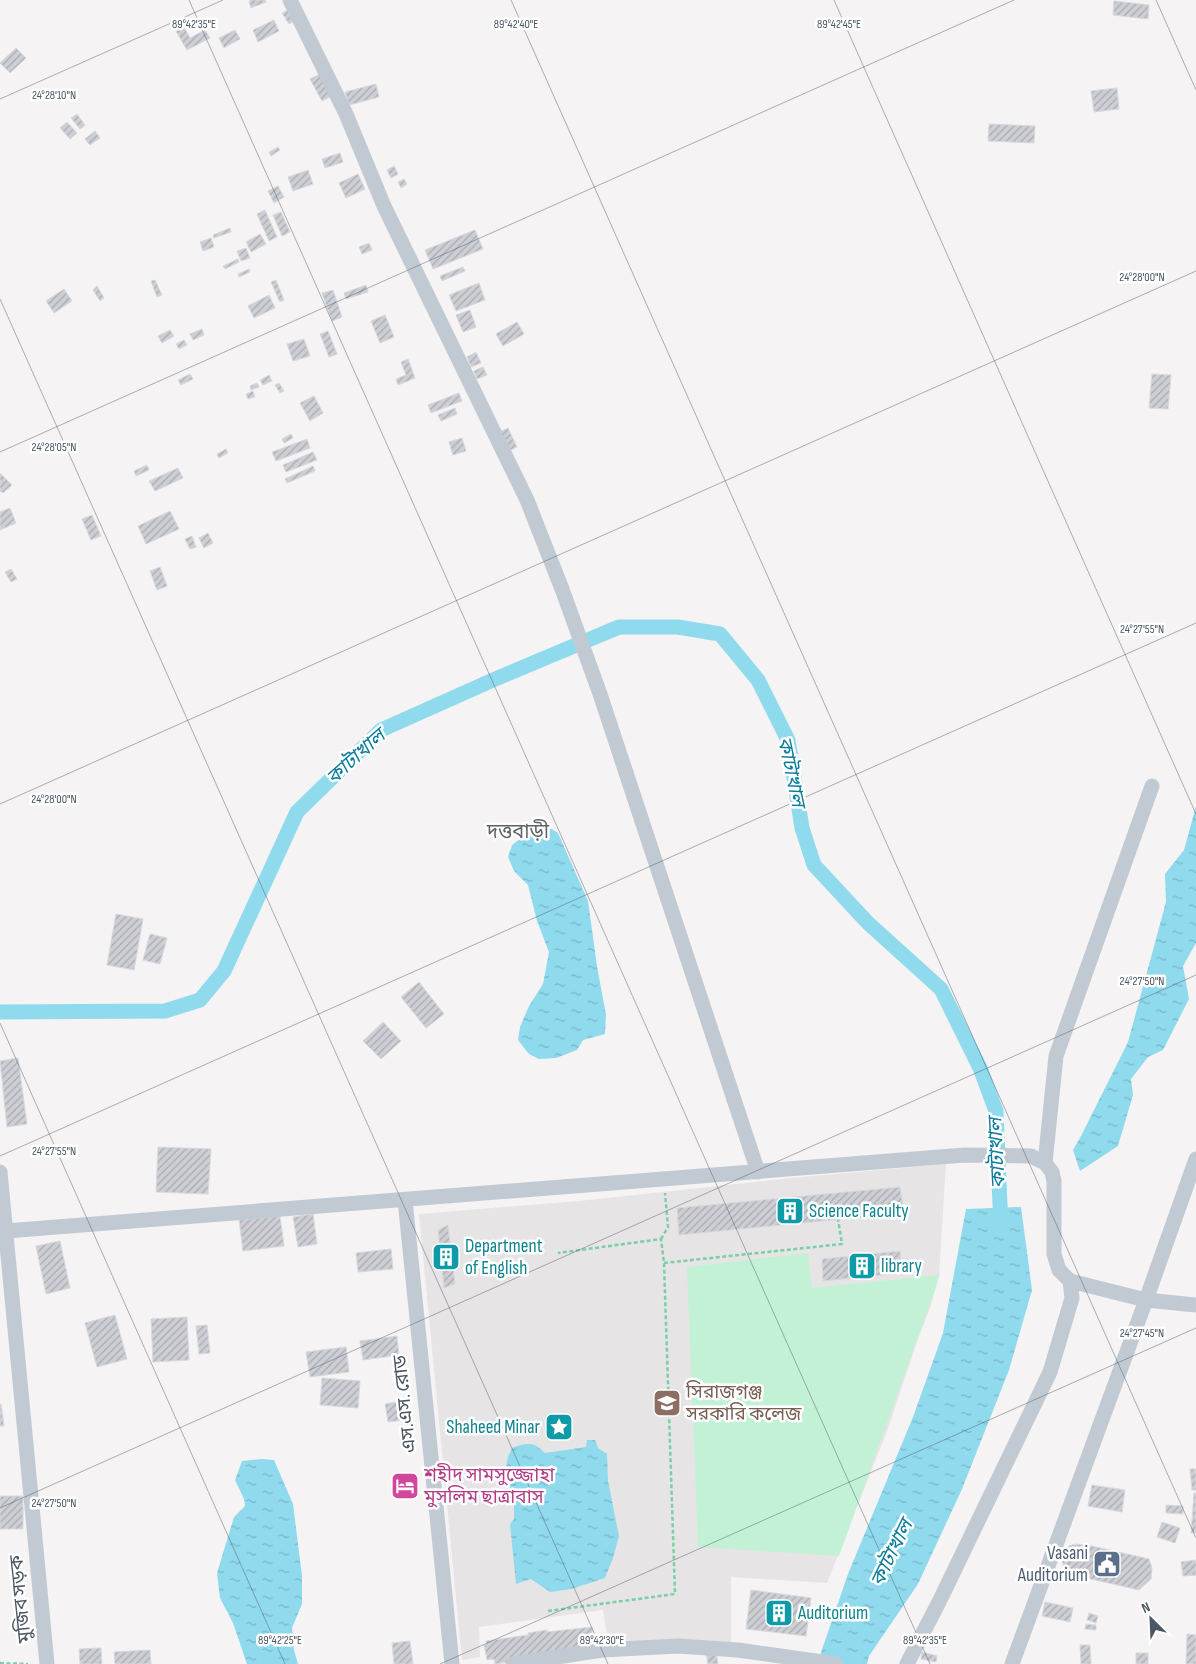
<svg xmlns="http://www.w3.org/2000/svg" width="1196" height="1664" font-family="'Sofia Sans Condensed','Noto Sans Bengali',sans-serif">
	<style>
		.education { fill: #e6e4e5 }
		.green { fill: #c3f1d5 }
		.water { fill: url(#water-ripples) }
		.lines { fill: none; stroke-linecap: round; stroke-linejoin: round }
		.canal { stroke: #90daee; stroke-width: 15 }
		.building { fill: url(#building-hatch); stroke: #d7d9de }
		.path { stroke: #7ad0a6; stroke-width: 2.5; stroke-dasharray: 4 2.5; stroke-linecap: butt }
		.minor { stroke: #c1cad2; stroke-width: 15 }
		.ticks { fill: none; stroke: #4a5661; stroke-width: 1; stroke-opacity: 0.45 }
		.labels { text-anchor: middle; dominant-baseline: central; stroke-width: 5; stroke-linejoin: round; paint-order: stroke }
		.culture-label { font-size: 19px; fill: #0d838f; stroke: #fff; text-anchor: start }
		.education-label { font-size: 19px; fill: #785e54; stroke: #fff; text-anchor: start }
		.street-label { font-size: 19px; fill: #4a5661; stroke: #fff }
		.hotel-label { font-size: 19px; fill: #b23c85; stroke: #fff; text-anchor: start }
		.service-label { font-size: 19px; fill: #4e5e75; stroke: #fff; text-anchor: end }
		.water-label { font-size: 20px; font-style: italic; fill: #0c7c9b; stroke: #fff }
		.neighbourhood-label { font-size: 20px; fill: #5f6368; stroke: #fff }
		.ticks-label { font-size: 12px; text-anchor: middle; fill: #4a5661; stroke: #fff; stroke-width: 5; stroke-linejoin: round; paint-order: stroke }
	</style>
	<defs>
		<pattern id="water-ripples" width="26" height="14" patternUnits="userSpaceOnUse" patternTransform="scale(1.25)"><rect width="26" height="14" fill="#90daee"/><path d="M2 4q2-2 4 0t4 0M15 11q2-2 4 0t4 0" fill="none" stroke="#78b4c4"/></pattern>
		<pattern id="building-hatch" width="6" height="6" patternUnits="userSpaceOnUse" patternTransform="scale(1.25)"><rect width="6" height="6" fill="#cdcfd5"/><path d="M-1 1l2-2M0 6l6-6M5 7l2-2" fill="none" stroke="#a8abb0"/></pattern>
	</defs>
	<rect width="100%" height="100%" fill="#f5f3f3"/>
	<!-- education -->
	<path class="education" d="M946 1164 939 1273 942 1266 930 1308 918 1339 887 1431 827 1583 731 1577V1645L608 1643 603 1610 479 1627 480 1657 462 1660 419 1214 579 1201 791 1178Z"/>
	<!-- green -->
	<path class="green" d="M808 1253 812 1288 939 1275 936 1287 839 1556 698 1547 687 1267Z"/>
	<!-- water -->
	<path class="water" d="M1196 806V943L1183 966 1189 999 1163 1050 1148 1057 1131 1079 1133 1095 1118 1146 1080 1171 1073 1150 1081 1136 1128 1042 1166 902 1165 874 1184 850Z
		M545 825 558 833 588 901 597 966 606 1015 605 1034 583 1040 577 1050 556 1058 539 1059 529 1054 518 1040 520 1027 529 1006 543 984 549 952 537 921 528 885 514 871 508 857 512 845 528 833Z
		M1021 1207 1032 1290 1009 1370 962 1489 918 1584 869 1656 867 1664H817L848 1574 913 1417 943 1333 966 1209Z
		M587 1440H595L598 1448 607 1454 608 1481 619 1536 613 1558 605 1578 571 1589 550 1592 531 1579 516 1584 510 1524 514 1519V1505L509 1499 508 1493 511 1491 509 1483 503 1481 508 1457 512 1448C527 1443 533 1441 545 1453L586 1447Z
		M262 1459 274 1460 293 1504 302 1576V1604L292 1628 294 1650 298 1664H247L233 1623 220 1598 217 1573 234 1517 245 1506 244 1499 235 1480 242 1461Z"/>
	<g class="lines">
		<!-- canal -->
		<path class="canal" d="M0 1012 165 1011 200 1000 224 971 297 812 381 730 493 680 619 627H678L720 634 758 680 788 740 802 828 814 865 868 923 941 989 980 1068 996 1111 1001 1228"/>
	</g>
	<!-- building -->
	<path class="building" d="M251 0H265L266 2 251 8 249 1Z
		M1114 1 1149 5 1148 19 1113 15Z
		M288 10 294 21 289 24 282 13Z
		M274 20 279 31 258 42 253 30Z
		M184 27 190 38 205 30 210 38 187 50 176 31Z
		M235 30 240 39 224 48 219 38Z
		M16 48 26 58 10 73 0 63Z
		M320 74 332 96 322 101 310 79Z
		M376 84 379 97 349 105 345 92Z
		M1117 88 1119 109 1094 112 1091 91Z
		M77 114 85 125 80 129 71 118Z
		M67 122 77 133 70 139 60 128Z
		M989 124 1035 126 1034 143 988 141Z
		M95 131 100 138 90 145 85 139Z
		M278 147 280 150 271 156 269 152Z
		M340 153 343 162 325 168 322 159Z
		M394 166 398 174 391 178 387 170Z
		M308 170 313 184 293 191 288 177Z
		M358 174 365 189 346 198 339 183Z
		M404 179 407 184 401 188 398 182Z
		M278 186 284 197 274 203 268 191Z
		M265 210 277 237 269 241 257 214Z
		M281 212 290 232 282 236 273 215Z
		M230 228 231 232 214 238 213 235Z
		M475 230 483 249 433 269 425 250Z
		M260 234 266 244 251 252 246 242Z
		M211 238 214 247 203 251 200 242Z
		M369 243 372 250 362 254 359 247Z
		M246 248 250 258 241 261 237 251Z
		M238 259 239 262 225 269 223 266Z
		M463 267 465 271 442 281 440 276Z
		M249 269 250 272 239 277 238 274Z
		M155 280 162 295 157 297 151 281Z
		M276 280 284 300 280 302 271 282Z
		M479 283 485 300 456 311 449 295Z
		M366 285 368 292 346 299 344 293Z
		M97 286 104 298 100 301 93 290Z
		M64 289 72 301 54 313 46 301Z
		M333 290 342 317 332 321 322 293Z
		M269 295 275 308 254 318 248 306Z
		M470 310 476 327 463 332 456 315Z
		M385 315 394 337 380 343 371 321Z
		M517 322 524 334 503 346 496 334Z
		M202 329 204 335 193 340 190 334Z
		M170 330 174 336 162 343 158 336Z
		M328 331 337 354 329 357 320 334Z
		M304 339 310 356 293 361 287 344Z
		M184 340 187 345 179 349 176 344Z
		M476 352 481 363 471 367 467 357Z
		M408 359 415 378 398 385 396 379 406 375 401 362Z
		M483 367 487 375 477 379 474 371Z
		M190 374 193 379 181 385 178 380Z
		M1152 374 1171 375 1168 409 1149 408Z
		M269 375 272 381 263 385 260 380Z
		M257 383 259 387 251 390 250 386Z
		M279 383 284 391 280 393 275 385Z
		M253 391 255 397 248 399 246 394Z
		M459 393 462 401 431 413 428 405Z
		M314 396 323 413 310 421 300 403Z
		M455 408 457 414 441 421 438 415Z
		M508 428 517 447 509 451 500 432Z
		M291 434 293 438 284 443 282 439Z
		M462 438 466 451 453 455 449 442Z
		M307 439 310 448 276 461 272 452Z
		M226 449 228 453 219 458 217 454Z
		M313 452 317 460 286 472 283 465Z
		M147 465 149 470 136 476 134 471Z
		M313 466 315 471 287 483 285 479Z
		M178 468 183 478 155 491 149 481Z
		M0 473 12 485 3 493 0 491Z
		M10 508 16 523 0 530V512Z
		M170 511 179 529 146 544 138 526Z
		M92 515 101 536 91 540 82 519Z
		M208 533 213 543 204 548 199 538Z
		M192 536 196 547 190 549 185 539Z
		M160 567 167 586 157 590 150 571Z
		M11 569 17 579 11 582 5 572Z
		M116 914 143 919 134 970 107 965Z
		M150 934 167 938 160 964 143 960Z
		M419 982 444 1014 426 1028 401 997Z
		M383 1022 401 1041 381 1059 363 1041Z
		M18 1058 27 1124 7 1127 0 1061Z
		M158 1147 211 1149 208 1194 156 1192Z
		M900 1187 904 1213 679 1235 677 1208Z
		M313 1214 317 1244 298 1247 293 1217Z
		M280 1216 284 1246 243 1251 239 1220Z
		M448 1225 455 1284 444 1288 438 1230Z
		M60 1241 70 1288 46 1294 36 1246Z
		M391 1249 393 1269 358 1272 356 1253Z
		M900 1251 902 1273 823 1281 822 1259Z
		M115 1315 127 1359 97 1367 85 1323Z
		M187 1317 189 1360 153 1362 151 1319Z
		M207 1325 210 1353 199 1354 196 1326Z
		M397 1336 399 1355 363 1360 360 1341Z
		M346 1347 349 1372 310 1377 306 1352Z
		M322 1378 360 1381 358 1408 320 1405Z
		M407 1400 411 1419 388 1422 385 1404Z
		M0 1404H1L4 1426H0Z
		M1190 1469H1196V1490H1192Z
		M1092 1485 1125 1490 1122 1512 1088 1506Z
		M1194 1493H1196V1533H1191Z
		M0 1496H23V1529H0Z
		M1166 1505 1183 1506V1514L1166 1513Z
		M1162 1522 1180 1528 1175 1543 1157 1537Z
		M1076 1544 1092 1546 1149 1559 1152 1568 1151 1579 1139 1590 1065 1573 1062 1560 1069 1546Z
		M1196 1560V1575L1183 1576 1181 1562Z
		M751 1590 811 1598 806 1636 746 1629Z
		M1045 1602 1073 1608 1070 1622 1042 1616Z
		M1089 1613 1098 1616 1096 1623 1087 1620Z
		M1086 1624 1096 1625V1630L1085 1629Z
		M592 1627 595 1646 587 1651 495 1664 494 1659 487 1660 484 1645 487 1644 486 1641 528 1635V1633L547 1630V1632Z
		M1187 1634 1196 1635V1664H1186Z
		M410 1641 413 1664H394L392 1643Z
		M1080 1645H1090L1091 1664H1081Z
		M101 1648 102 1664H80L79 1649Z
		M150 1650 151 1664H115L114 1652Z
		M716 1651 718 1664H708L706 1652Z
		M922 1652 937 1656 936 1662 921 1659Z
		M1136 1653H1148V1664H1136Z"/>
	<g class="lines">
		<!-- path -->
		<path class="path" d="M661 1239 668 1227 665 1193
			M664 1263 842 1244 838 1219
			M548 1611 675 1594 664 1263 661 1239 558 1253
			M0 1663 28 1664"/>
		<!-- minor -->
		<path class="minor" d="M290 0 346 114 384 206 527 500 562 589 600 694 758 1172
			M1045 1163 1056 1056 1152 786
			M0 1172 47 1664
			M405 1200 452 1664
			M6 1231 965 1155 1031 1156 1045 1163 1052 1172 1054 1181V1254L1059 1270 1070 1281 1146 1300 1196 1305
			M513 1664 602 1650 678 1646 738 1650 836 1664
			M907 1664 940 1600 1050 1372 1072 1298 1070 1281
			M1012 1664 1146 1300 1196 1159"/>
	</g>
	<!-- ticks -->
	<path class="ticks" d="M189 0 930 1664M511 0 1196 1538M834 0 1196 814M1156 0 1196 90M0 99 223 0M0 299 608 1664M0 452 1014 0M0 804 1196 271M0 1023 285 1664M0 1156 1196 623M0 1508 1196 975M440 1664 1196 1328"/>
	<!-- icons -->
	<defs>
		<symbol id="building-square" viewBox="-11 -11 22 22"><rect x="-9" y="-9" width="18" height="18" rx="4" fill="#0f9aa8" stroke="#fff"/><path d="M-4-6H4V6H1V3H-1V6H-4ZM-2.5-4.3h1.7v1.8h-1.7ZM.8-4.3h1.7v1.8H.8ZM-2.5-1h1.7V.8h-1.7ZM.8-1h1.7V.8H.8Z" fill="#fff"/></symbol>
		<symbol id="university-square" viewBox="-11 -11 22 22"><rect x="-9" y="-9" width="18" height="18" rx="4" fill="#8d6e63" stroke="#fff"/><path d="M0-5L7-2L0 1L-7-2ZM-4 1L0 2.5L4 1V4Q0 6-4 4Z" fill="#fff"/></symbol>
		<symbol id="sight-square" viewBox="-11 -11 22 22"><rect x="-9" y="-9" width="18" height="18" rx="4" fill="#0f9aa8" stroke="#fff"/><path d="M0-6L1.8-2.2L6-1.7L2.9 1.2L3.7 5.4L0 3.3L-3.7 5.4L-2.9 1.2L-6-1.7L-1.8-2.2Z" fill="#fff"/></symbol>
		<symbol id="hotel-square" viewBox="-11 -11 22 22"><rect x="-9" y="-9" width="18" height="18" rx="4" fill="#d1479c" stroke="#fff"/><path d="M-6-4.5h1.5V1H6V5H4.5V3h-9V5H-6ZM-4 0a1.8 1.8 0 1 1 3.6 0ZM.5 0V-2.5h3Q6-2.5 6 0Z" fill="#fff"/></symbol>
		<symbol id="civic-square" viewBox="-11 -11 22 22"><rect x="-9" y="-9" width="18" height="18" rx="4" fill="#5c6f8a" stroke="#fff"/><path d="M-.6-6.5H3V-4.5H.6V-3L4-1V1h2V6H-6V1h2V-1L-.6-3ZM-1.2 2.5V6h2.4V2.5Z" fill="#fff"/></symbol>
	</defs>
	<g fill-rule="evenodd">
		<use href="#building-square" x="774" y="1195" width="32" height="32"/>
		<use href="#building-square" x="430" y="1241" width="32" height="32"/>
		<use href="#building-square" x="846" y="1250" width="32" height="32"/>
		<use href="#university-square" x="651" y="1387" width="32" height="32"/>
		<use href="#sight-square" x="543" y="1411" width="32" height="32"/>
		<use href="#hotel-square" x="389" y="1470" width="32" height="32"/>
		<use href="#civic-square" x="1091" y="1548" width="32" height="32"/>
		<use href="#building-square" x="763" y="1597" width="32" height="32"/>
	</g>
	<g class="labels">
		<!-- culture labels -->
		<g class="culture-label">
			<text x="809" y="1211">Science Faculty</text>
			<text x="465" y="1246">Department<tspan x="465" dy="22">of English</tspan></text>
			<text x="881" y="1266">library</text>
			<text x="540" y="1427" text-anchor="end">Shaheed Minar</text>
			<text x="798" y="1613">Auditorium</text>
		</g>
		<!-- education labels -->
		<g class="education-label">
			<text x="686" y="1392">সিরাজগঞ্জ<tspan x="686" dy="22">সরকারি কলেজ</tspan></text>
		</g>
		<!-- street labels -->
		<g class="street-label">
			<text transform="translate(405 1404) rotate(-96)">এস.এস. রোড</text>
			<text transform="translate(21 1599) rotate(-96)">মুজিব সড়ক</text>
		</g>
		<!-- hotel labels -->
		<g class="hotel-label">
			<text x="424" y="1475">শহীদ সামসুজ্জোহা<tspan x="424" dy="22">মুসলিম ছাত্রাবাস</tspan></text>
		</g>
		<!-- service labels -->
		<g class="service-label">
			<text x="1088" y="1553">Vasani<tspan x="1088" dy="22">Auditorium</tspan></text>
		</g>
		<!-- water labels -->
		<g class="water-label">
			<text transform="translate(356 757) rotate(-42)">কাটাখাল</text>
			<text transform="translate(791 772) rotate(78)">কাটাখাল</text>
			<text transform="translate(997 1153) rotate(-93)">কাটাখাল</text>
			<text transform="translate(892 1553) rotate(-64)">কাটাখাল</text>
		</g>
		<!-- neighbourhood labels -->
		<g class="neighbourhood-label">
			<text x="518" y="832">দত্তবাড়ী</text>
		</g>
	</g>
	<g class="ticks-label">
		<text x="839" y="28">89°42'45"E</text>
		<text x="194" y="28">89°42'35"E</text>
		<text x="516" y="28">89°42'40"E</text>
		<text x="54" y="99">24°28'10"N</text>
		<text x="1142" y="281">24°28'00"N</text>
		<text x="54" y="451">24°28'05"N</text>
		<text x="1142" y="633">24°27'55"N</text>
		<text x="54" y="803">24°28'00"N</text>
		<text x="1142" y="985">24°27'50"N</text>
		<text x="54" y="1155">24°27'55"N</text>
		<text x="1142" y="1337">24°27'45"N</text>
		<text x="54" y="1507">24°27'50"N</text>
		<text x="280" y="1644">89°42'25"E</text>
		<text x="602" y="1644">89°42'30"E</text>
		<text x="925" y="1644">89°42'35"E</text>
	</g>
	<!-- north arrow -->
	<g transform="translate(1151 1619) rotate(336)" stroke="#ffffff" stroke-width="4" paint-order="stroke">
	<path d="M0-4L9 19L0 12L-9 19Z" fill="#4a5661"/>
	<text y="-8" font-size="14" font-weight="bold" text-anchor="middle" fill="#4a5661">N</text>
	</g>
</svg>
